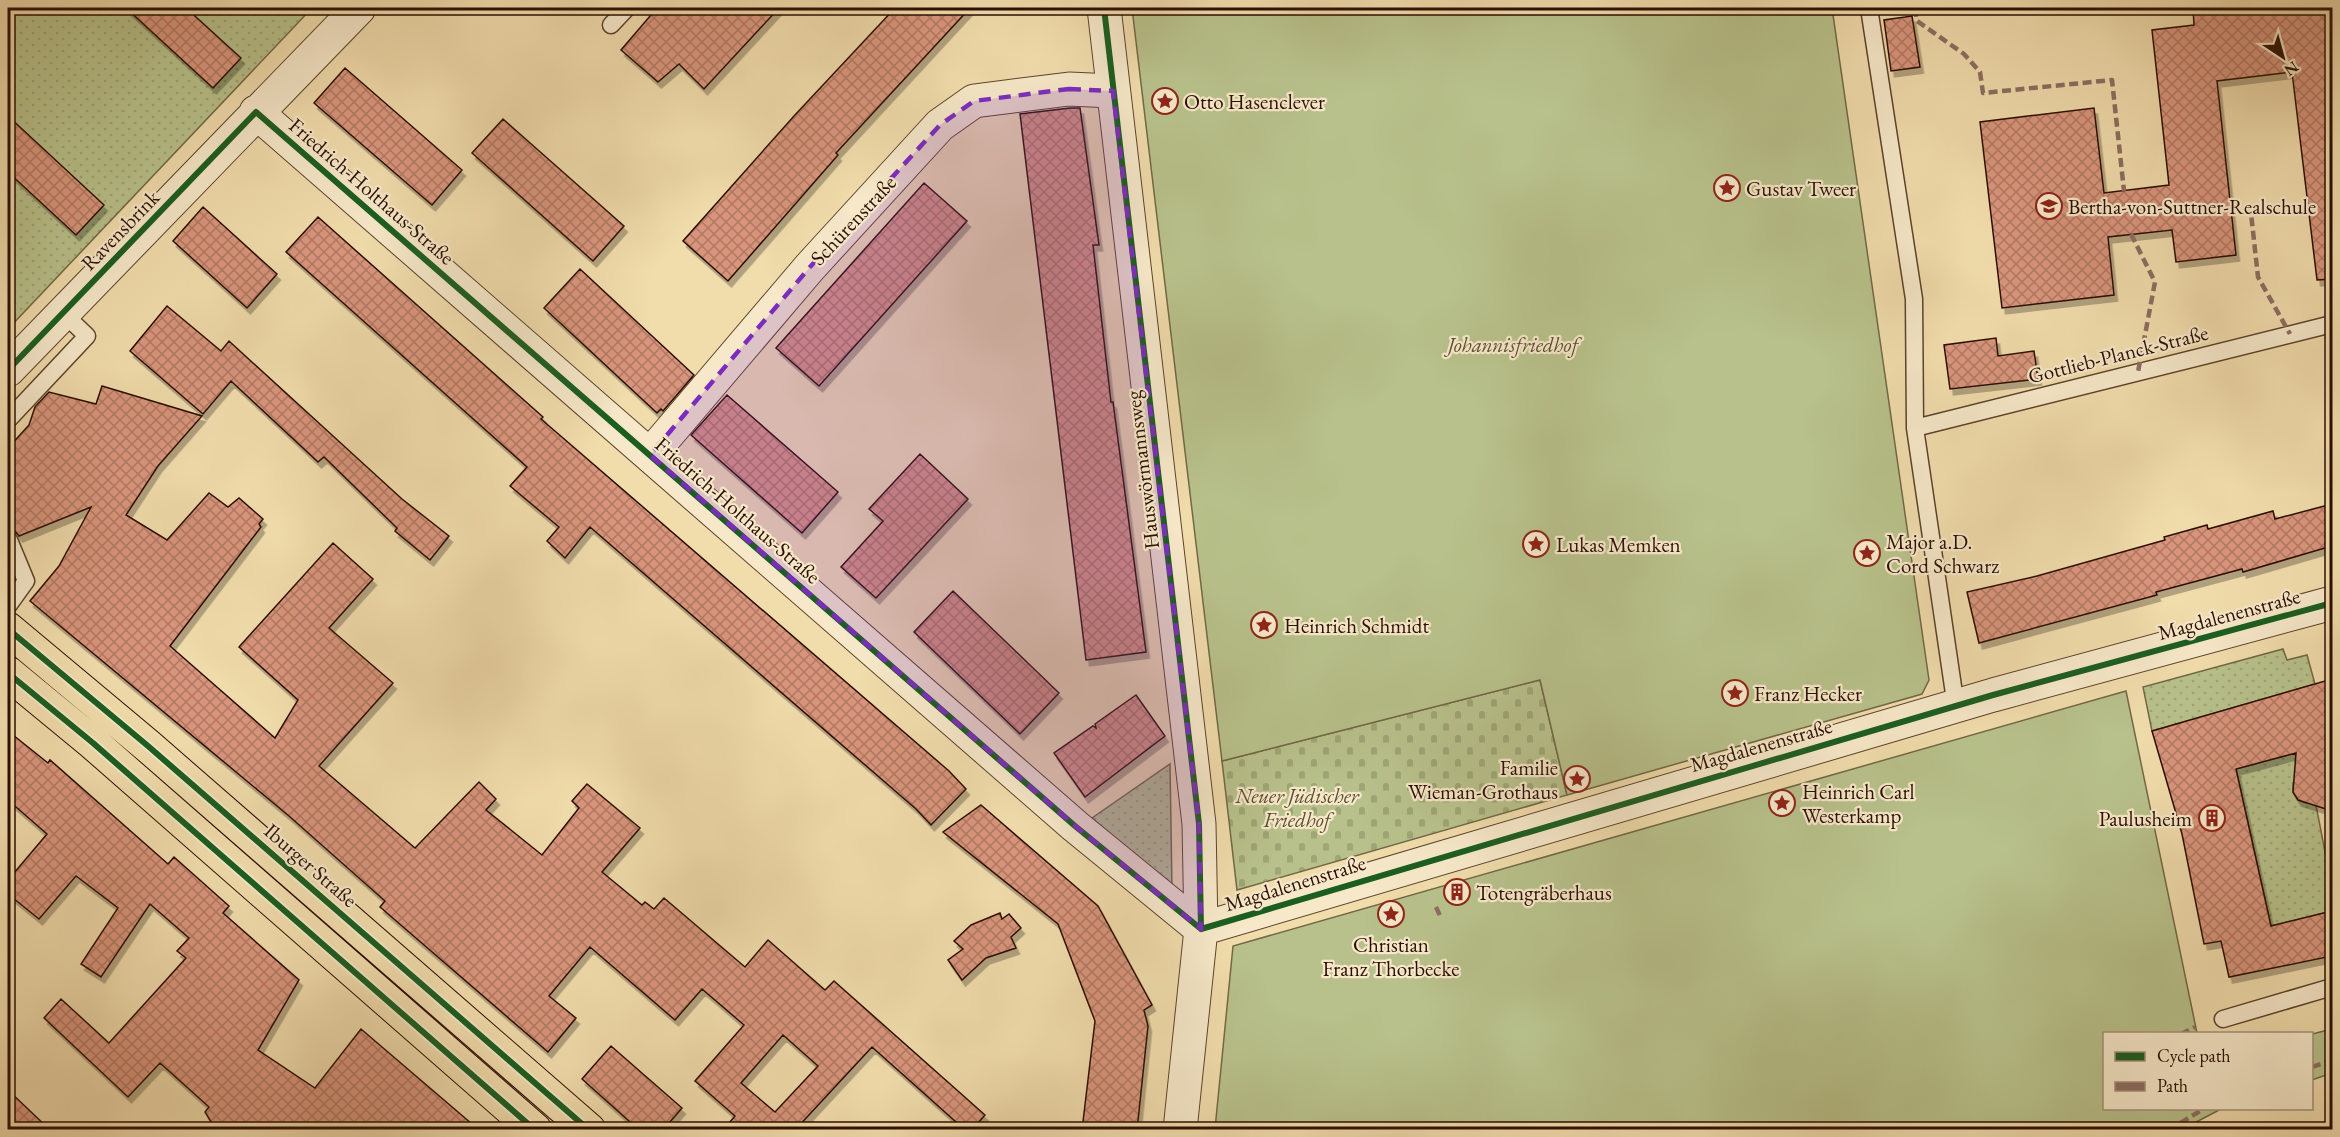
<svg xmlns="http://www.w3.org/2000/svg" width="2340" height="1137" font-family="'EB Garamond',serif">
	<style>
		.grass { fill: url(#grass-dots); stroke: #726846; stroke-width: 1.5 }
		.cemetery { fill: url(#cemetery-stones); stroke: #726846; stroke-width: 1.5 }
		.park { fill: #b8c18b; stroke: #726846; stroke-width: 1.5 }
		.building { fill: url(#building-cross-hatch); stroke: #2b0e00; stroke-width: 1.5; fill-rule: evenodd; filter: url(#shadow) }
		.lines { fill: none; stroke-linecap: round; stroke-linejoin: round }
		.service-casing { stroke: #5c422b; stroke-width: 19 }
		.minor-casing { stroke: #5c422b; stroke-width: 35 }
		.primary-casing { stroke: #2b0e00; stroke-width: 35 }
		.service { stroke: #f6e8c9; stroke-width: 16 }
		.minor { stroke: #f6e8c9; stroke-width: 33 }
		.primary { stroke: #f1dcac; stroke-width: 33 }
		.quiet { stroke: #8d6e63; stroke-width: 4.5; stroke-dasharray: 9 4.5; stroke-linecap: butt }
		.cycleway-casing { stroke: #f6e8c9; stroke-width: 10 }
		.cycleway { stroke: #1b5e20; stroke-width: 6 }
		.marked { fill: #7b2cbf; fill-opacity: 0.2; stroke: #7b2cbf; stroke-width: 4.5; stroke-dasharray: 12 8; stroke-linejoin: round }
		.labels { text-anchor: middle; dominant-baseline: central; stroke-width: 4.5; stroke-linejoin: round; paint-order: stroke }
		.poi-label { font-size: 21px; fill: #2b0e00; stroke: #f6e8c9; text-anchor: start }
		.street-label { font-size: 21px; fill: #2b0e00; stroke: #f6e8c9 }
		.park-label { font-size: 21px; font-style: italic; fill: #5c4d31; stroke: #f6e8c9 }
	</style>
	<defs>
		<pattern id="grass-dots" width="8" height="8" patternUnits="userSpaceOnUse" patternTransform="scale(1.5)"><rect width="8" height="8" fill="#b8c18b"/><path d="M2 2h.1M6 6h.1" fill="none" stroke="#9ea576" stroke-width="1.8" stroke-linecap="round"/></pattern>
		<pattern id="cemetery-stones" width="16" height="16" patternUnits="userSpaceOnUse" patternTransform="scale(1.5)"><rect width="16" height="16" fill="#b8c18b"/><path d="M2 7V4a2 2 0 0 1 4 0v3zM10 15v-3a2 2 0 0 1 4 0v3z" fill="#9ea576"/></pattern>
		<pattern id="building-cross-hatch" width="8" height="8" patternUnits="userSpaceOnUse" patternTransform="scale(1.5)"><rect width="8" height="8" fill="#d9957c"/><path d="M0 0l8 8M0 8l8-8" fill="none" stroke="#b07863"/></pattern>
		<filter id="shadow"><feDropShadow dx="3.5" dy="6" stdDeviation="0" flood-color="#0004"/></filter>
	</defs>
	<rect width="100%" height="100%" fill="#f1dcac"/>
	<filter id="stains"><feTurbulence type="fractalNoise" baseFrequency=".00333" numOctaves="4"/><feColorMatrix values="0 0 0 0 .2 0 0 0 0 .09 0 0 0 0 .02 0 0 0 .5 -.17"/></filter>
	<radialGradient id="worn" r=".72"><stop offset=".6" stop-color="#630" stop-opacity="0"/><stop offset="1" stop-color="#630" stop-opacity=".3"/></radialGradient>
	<!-- grass -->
	<path class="grass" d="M8 8H312L8 329Z
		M2283 649 2287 660 2307 655 2315 684 2152 731 2143 687Z
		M2309 749 2299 779 2293 783V792L2298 800 2306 803 2315 800 2332 888V911L2271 926 2236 769Z
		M1170 764 1172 889 1092 818Z"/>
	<!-- cemetery -->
	<path class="cemetery" d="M1540 680 1567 795 1237 890 1222 761Z"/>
	<!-- park -->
	<path class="park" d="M1132 8H1832L1929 680 1922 694 1567 795 1540 680 1222 761Z
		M2126 691 2197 1033 2104 1034V1108L2221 1109 2183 1129H1215L1233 946Z
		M2332 1029V1073L2312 1080V1034Z"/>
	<!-- building -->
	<path class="building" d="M126 8H186L241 58 213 88Z
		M657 8H779L704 89 679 64 658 82 621 50Z
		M895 8H970L836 153 838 155 728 281 683 241 794 116Z
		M2193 8H2332V279L2317 280 2292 72 2217 81 2236 255 2176 262 2172 230 2108 237 2114 295 2002 308 1980 122 2094 108 2104 193 2169 185 2152 30 2194 25Z
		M1912 16 1920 67 1891 71 1884 20Z
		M345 68 462 170 432 205 314 103Z
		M1070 108H1080L1099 245H1093L1111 402H1113L1146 652 1086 660 1020 114Z
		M8 116 104 205 76 235 8 172Z
		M503 119 624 226 593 261 472 153Z
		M924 183 967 221 819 386 776 348Z
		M203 207 277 274 247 308 173 241Z
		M318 217 543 417 541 419 949 771 966 789 931 825 916 809 590 527 565 558 547 541 559 527 510 486 527 467 286 252Z
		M580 269 694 375 663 411 661 409 657 413 544 308Z
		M167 306 221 351 229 341 402 499 449 536 430 560 395 531 397 528 324 457 318 462 231 381 203 414 130 351Z
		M1996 338 1998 356 2034 351 2038 379 1950 389 1944 345Z
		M102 386 202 416 158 466 126 515 167 540 209 493 228 507 239 498 263 519 259 524 261 527 170 646 275 738 298 700 239 647 333 543 373 579 329 628 393 683 319 766 415 848 479 782 496 799 486 810 542 855 579 808 572 801 587 784 640 828 602 872 642 905 645 902 654 909 664 898 745 967 768 940 825 990 834 981 985 1115 972 1130H965L872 1047 795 1130H723L735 1116 695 1081 744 1025 702 989 675 1020 590 947 549 996 576 1018 548 1052 380 907 385 901 289 816 30 601 59 566 91 507 19 536 15 531 8 530V448L29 425 35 407 49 392 96 404ZM783 1035 818 1066 775 1112 741 1083Z
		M727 395 838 492 802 533 691 435Z
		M920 454 968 499 876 598 841 567 883 521 869 509Z
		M2332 504V546L2243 572 2242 569 2156 592 2157 595 1979 643 1967 592 2037 576 2165 540 2164 537 2207 525 2208 529 2273 511 2275 519Z
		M953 591 1059 693 1020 734 914 632Z
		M2332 679V811L2298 800 2293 792 2296 753 2236 769 2271 926 2332 911V956L2229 977 2221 941 2204 944 2182 834 2152 731Z
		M1136 695 1165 736 1085 797 1054 753 1093 726 1096 728 1095 724Z
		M8 731 48 763 50 760 168 864 174 857 229 906 223 913 299 980 258 1050 315 1088 361 1029 479 1130H216L205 1112 209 1107 160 1063 128 1097 44 1018 61 999 109 1043 186 958 177 951 189 938 150 904 101 977 81 964 118 908 76 876 39 919 8 894V880L47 834 8 800Z
		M981 805 1098 906 1152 1005 1144 1010 1148 1026 1137 1130H1082L1095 1021 1058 924 943 832Z
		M1000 913 1002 919 1009 914 1021 928 1011 937 1016 948 986 958 962 980 948 960 963 949 954 941 971 925Z
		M611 1046 682 1108 663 1130H639L582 1079Z
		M8 1090 50 1130H8Z"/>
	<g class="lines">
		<defs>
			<path id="service" d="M1869 8 1914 299 1915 428 1956 707
				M611 25 627 8
				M8 420 87 336 63 313
				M1915 428 2332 324
				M8 606 26 581 9 540
				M2223 1019 2332 987"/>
			<path id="minor" d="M1104 8 1199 824 1201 929 1180 1130
				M256 112 1075 826 1201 929
				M8 370 359 8
				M650 455 810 267 940 125 974 101 1069 89 1113 91
				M1201 929 1993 695 2332 603"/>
			<path id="primary" d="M8 629 148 746 589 1130
				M8 673 93 743 535 1130"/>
		</defs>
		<!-- service casing -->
		<use href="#service" class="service-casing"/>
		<!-- minor casing -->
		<use href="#minor" class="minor-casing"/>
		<!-- primary casing -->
		<use href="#primary" class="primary-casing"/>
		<!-- service -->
		<use href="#service" class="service"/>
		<!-- minor -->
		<use href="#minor" class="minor"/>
		<!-- primary -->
		<use href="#primary" class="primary"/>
		<!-- quiet -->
		<path class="quiet" d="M1915 8 1917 21 1964 54 1980 72 1983 93 2112 80 2124 191
			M2250 204 2258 277 2290 334
			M2131 234 2155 282 2138 372
			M1436 907 1441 918
			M2181 1034 2195 1027
			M2312 1067 2332 1060
			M2169 1130 2205 1108"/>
		<defs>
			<path id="cycleway" d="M1104 8 1199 824 1201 929
				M8 370 256 112 1075 826 1201 929
				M8 629 148 746 589 1130
				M8 673 93 743 535 1130
				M1201 929 1993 695 2332 603"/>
		</defs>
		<!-- cycleway casing -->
		<use href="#cycleway" class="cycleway-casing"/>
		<!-- cycleway -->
		<use href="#cycleway" class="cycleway"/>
	</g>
	<!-- marked area -->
	<path class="marked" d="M1069 89 1113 91 1199 824 1201 929 1075 826 650 455 810 267 940 125 974 101Z"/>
	<!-- icons -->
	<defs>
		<symbol id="sight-ring" viewBox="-11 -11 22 22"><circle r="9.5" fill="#f6e8c9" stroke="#8f2418" stroke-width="1.5"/><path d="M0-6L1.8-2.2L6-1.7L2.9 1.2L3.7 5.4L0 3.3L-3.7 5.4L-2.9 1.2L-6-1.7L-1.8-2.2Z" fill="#8f2418"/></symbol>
		<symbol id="school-ring" viewBox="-11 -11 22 22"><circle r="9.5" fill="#f6e8c9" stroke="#8f2418" stroke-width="1.5"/><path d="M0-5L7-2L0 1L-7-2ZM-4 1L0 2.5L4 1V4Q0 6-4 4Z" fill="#8f2418"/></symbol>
		<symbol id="building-ring" viewBox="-11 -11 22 22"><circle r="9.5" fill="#f6e8c9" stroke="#8f2418" stroke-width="1.5"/><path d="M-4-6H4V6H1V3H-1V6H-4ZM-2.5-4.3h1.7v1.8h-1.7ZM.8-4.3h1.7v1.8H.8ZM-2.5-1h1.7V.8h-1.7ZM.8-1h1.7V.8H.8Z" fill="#8f2418"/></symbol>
	</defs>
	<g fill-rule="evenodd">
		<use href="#sight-ring" x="1150" y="86" width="30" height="30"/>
		<use href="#sight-ring" x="1712" y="173" width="30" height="30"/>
		<use href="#school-ring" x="2034" y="191" width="30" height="30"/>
		<use href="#sight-ring" x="1521" y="529" width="30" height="30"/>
		<use href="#sight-ring" x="1852" y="538" width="30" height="30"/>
		<use href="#sight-ring" x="1249" y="610" width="30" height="30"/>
		<use href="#sight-ring" x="1720" y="678" width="30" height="30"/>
		<use href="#sight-ring" x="1562" y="764" width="30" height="30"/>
		<use href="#sight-ring" x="1767" y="788" width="30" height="30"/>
		<use href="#building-ring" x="2197" y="803" width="30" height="30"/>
		<use href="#building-ring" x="1442" y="877" width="30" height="30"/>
		<use href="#sight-ring" x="1376" y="899" width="30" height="30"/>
	</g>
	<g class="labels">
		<!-- poi labels -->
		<g class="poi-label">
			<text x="1184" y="101">Otto Hasenclever</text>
			<text x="1746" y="188">Gustav Tweer</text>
			<text x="2068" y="206">Bertha-von-Suttner-Realschule</text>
			<text x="1886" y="541">Major a.D.<tspan x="1886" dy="24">Cord Schwarz</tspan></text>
			<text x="1556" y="544">Lukas Memken</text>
			<text x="1284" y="625">Heinrich Schmidt</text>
			<text x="1754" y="693">Franz Hecker</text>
			<text x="1558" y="767" text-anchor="end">Familie<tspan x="1558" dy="24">Wieman-Grothaus</tspan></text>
			<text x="1802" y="791">Heinrich Carl<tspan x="1802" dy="24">Westerkamp</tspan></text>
			<text x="2192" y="818" text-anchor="end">Paulusheim</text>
			<text x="1476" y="892">Totengräberhaus</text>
			<text x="1391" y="944" text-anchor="middle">Christian<tspan x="1391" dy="24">Franz Thorbecke</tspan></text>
		</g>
		<!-- street labels -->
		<g class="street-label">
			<text transform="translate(372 191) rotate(41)">Friedrich-Holthaus-Straße</text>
			<text transform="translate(853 220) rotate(-47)">Schürenstraße</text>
			<text transform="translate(120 230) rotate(-46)">Ravensbrink</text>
			<text transform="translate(2118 354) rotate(-14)">Gottlieb-Planck-Straße</text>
			<text transform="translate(1142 470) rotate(-97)">Hauswörmannsweg</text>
			<text transform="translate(738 510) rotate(41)">Friedrich-Holthaus-Straße</text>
			<text transform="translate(2229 614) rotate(-15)">Magdalenenstraße</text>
			<text transform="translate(1761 745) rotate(-16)">Magdalenenstraße</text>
			<text transform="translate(311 865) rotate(41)">Iburger Straße</text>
			<text transform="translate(1295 883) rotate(-17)">Magdalenenstraße</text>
		</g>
		<!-- park labels -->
		<g class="park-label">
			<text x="1513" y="344">Johannisfriedhof</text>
			<text x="1297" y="795">Neuer Jüdischer<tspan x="1297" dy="24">Friedhof</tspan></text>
		</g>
	</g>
	<!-- margin -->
	<rect width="2340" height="1137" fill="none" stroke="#f1dcac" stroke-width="30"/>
	<rect x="9" y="9" width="2322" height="1119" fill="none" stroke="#2b0e00" stroke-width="3"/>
	<rect x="15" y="15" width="2310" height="1107" fill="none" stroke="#2b0e00" stroke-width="1.5"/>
	<!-- legend -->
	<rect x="2103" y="1032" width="210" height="78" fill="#f6e8c9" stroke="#a59179" stroke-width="1.5"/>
	<rect x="2115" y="1052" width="30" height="9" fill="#1b5e20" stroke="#a59179" stroke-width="1.5"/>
	<text x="2157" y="1062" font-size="18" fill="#2b0e00">Cycle path</text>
	<rect x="2115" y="1082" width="30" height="9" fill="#8d6e63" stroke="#a59179" stroke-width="1.5"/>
	<text x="2157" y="1092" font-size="18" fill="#2b0e00">Path</text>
	<!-- north arrow -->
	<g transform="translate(2283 57) rotate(144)" stroke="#f6e8c9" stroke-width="4.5" paint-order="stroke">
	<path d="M0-4.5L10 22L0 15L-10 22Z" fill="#2b0e00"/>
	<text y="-9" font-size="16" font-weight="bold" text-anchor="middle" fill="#2b0e00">N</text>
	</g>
	<rect width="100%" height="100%" filter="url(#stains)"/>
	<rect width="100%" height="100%" fill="url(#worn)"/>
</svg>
